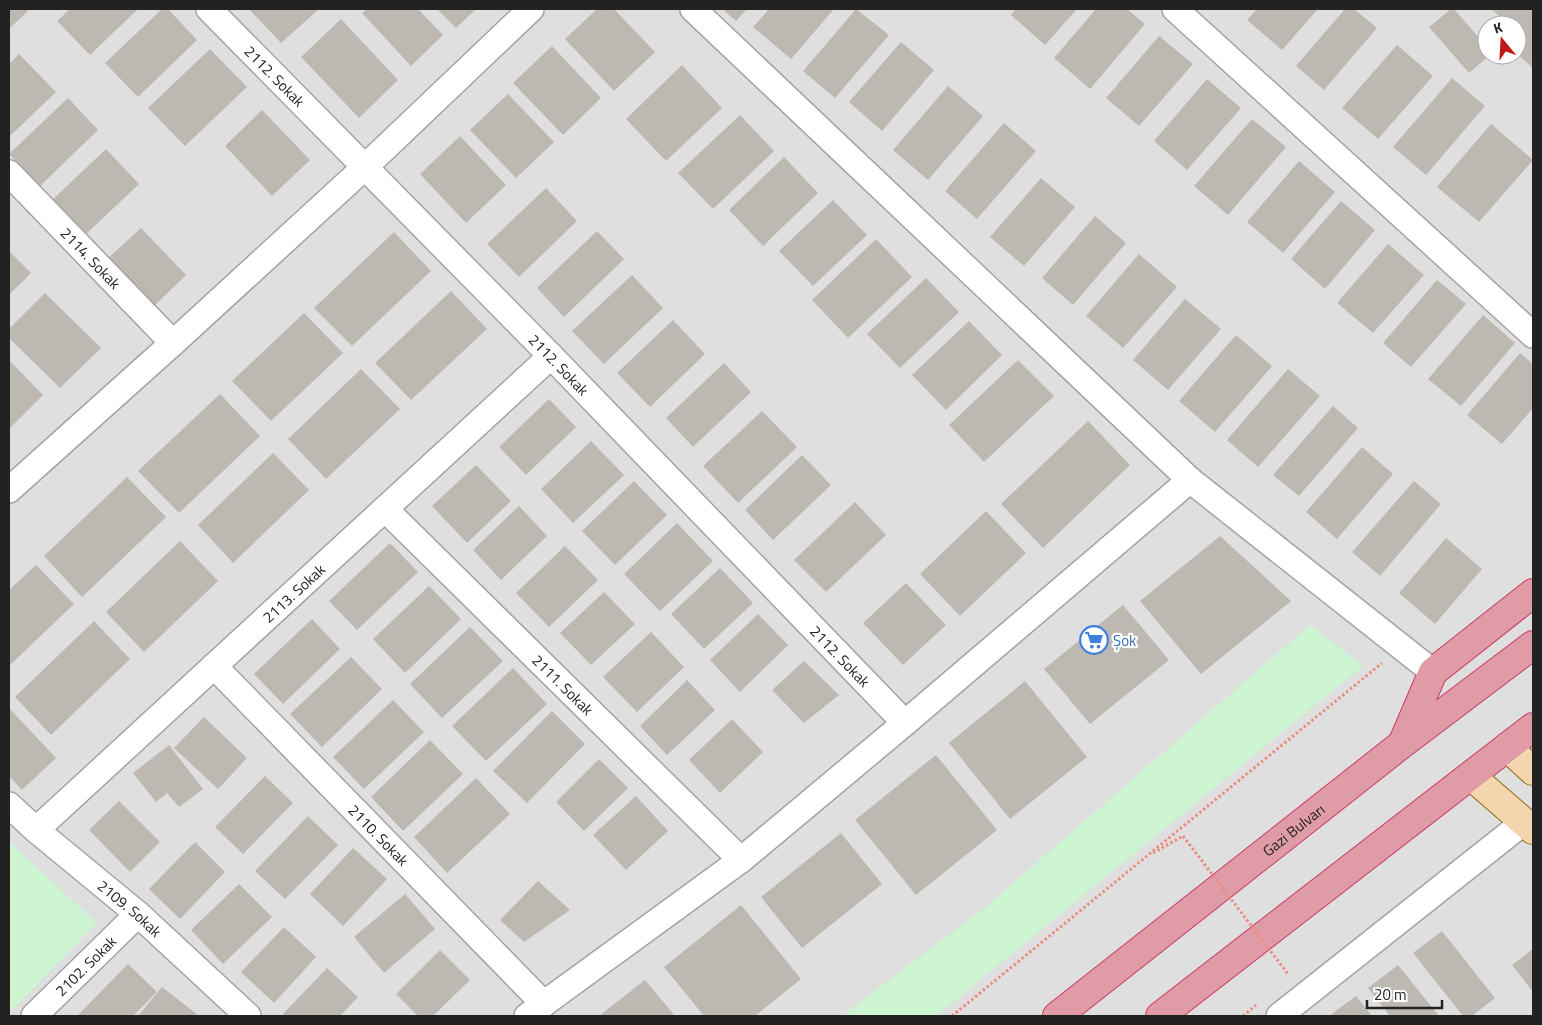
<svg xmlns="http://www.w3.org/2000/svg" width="1542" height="1025" font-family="'Titillium Web',sans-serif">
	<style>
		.residential { fill: #e0dfdf; fill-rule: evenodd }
		.park { fill: #cdf5d1 }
		.building { fill: #beb8b3 }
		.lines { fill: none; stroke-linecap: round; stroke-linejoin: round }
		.minor-casing { stroke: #a3a3a3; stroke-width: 28 }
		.major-casing { stroke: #906810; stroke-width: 30 }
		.highway-casing { stroke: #ca3c6a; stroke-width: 30 }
		.path { stroke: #ec8d80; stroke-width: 3; stroke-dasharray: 2.5 2.5; stroke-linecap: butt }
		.minor { stroke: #fff; stroke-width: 25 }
		.major { stroke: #f3d6ad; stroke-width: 28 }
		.highway { stroke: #df9ba6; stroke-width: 28 }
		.path-bridge { stroke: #ec8d80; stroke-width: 3; stroke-dasharray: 2.5 2.5; stroke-linecap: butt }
		.labels { text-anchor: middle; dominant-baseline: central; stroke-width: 4.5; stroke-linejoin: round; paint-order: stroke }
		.street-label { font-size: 15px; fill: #222; stroke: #fff }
		.shop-label { font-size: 15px; fill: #366cbe; stroke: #fff; text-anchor: start }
	</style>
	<rect width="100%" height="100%" fill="#f1efea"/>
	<!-- residential -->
	<path class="residential" d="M9 9H1533V1016H9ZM1487 25H1517V55H1487Z"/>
	<!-- park -->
	<path class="park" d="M1310 625 1363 666 936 1016H842L987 906Z
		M9 842 97 923 9 1013Z"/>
	<!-- building -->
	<path class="building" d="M9 9H30L9 29Z
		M70 9H138L90 55 57 21Z
		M162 9H168L197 40 138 97 105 63Z
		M249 9H319L281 43Z
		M367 9H418L443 35 411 66 362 13Z
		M437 9H476L456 28Z
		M597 9H614L655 52 614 91 565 39Z
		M722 9H747L736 21Z
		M769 9H834L791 59 753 27Z
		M856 9 889 35 835 98 803 71Z
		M1016 9H1077L1045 45 1011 15Z
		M1096 9H1127L1145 24 1090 89 1054 58Z
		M1257 9H1318L1282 50 1247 20Z
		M1345 9H1354L1377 28 1324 90 1296 66Z
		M1451 9H1454L1487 47V55H1490L1469 73 1429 27Z
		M1491 9H1533V68L1517 54V25H1496L1502 18Z
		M341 19 398 80 359 118 301 57Z
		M1159 36 1193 64 1139 126 1106 98Z
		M901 42 934 70 882 131 849 102Z
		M1397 45 1433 76 1378 139 1342 108Z
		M552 46 601 98 563 135 513 83Z
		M210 49 247 87 185 146 148 108Z
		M19 54 56 92 9 137V64Z
		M682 65 722 108 666 161 626 119Z
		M1452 78 1485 106 1426 175 1393 147Z
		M1207 79 1241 108 1187 170 1154 141Z
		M948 86 983 116 928 180 893 150Z
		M508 94 554 142 516 178 470 130Z
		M68 98 98 130 40 186 9 154Z
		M262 110 310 160 272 196 225 146Z
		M740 115 774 151 713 209 678 173Z
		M1252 119 1286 147 1228 215 1194 186Z
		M1004 123 1036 151 977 219 945 191Z
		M1491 124 1533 160 1479 222 1437 187Z
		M460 136 506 185 466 223 420 174Z
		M106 149 139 184 83 237 50 202Z
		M784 157 818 193 763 246 729 210Z
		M1299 161 1335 192 1283 253 1247 222Z
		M1041 178 1075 207 1024 266 990 237Z
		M546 188 577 221 519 277 487 244Z
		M833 200 867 235 813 286 779 251Z
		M1341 201 1375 230 1325 289 1291 259Z
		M1095 216 1126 243 1073 305 1042 278Z
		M141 228 186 275 151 309 105 261Z
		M597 231 624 259 564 317 537 288Z
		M394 232 431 271 352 346 314 308Z
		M876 239 912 277 848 338 812 300Z
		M1388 244 1424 275 1373 333 1337 303Z
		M9 251 31 273 9 295Z
		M1139 254 1177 287 1123 348 1086 316Z
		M632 275 663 308 604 364 572 331Z
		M926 278 959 312 900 368 867 334Z
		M1437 280 1466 304 1411 367 1383 343Z
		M451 291 487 329 411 400 375 363Z
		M45 293 101 348 60 388 9 338V329Z
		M1185 299 1221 329 1168 390 1133 360Z
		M304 313 343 353 271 421 232 381Z
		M1483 315 1515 343 1461 406 1428 379Z
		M673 320 705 354 650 407 617 373Z
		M969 321 1002 355 946 410 912 375Z
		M1236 335 1272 366 1215 432 1179 401Z
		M1520 353 1533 364V408L1502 444 1467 415Z
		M9 360 43 395 9 429Z
		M1018 360 1054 396 984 462 949 425Z
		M724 363 751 392 693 447 666 418Z
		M361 369 400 409 326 479 288 439Z
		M1288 369 1320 396 1258 467 1227 440Z
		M220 394 260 436 179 513 138 471Z
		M549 399 576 427 526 475 499 447Z
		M1333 406 1358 428 1299 496 1273 475Z
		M762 411 797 447 738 503 703 466Z
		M1088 421 1130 465 1043 548 1001 504Z
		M591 441 624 475 573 523 541 489Z
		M1362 447 1393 474 1337 539 1306 512Z
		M273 453 309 490 233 563 198 525Z
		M802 455 831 485 773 540 745 510Z
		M476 465 511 501 467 543 432 506Z
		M127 477 166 517 82 597 44 556Z
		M634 481 667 515 615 565 582 531Z
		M1414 481 1441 504 1380 576 1352 552Z
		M855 502 886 535 826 592 794 560Z
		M519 506 547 536 501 580 473 550Z
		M986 511 1026 553 960 616 920 574Z
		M677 523 713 561 660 611 624 574Z
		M1220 536 1291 601 1201 674 1140 601Z
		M1446 538 1482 569 1435 624 1399 593Z
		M180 541 218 581 144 652 106 612Z
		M390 543 418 572 357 630 329 601Z
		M565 546 598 580 549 627 516 593Z
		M36 565 74 604 9 666V590Z
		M720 568 753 603 704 649 671 614Z
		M906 583 946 625 903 665 863 623Z
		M429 586 461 619 405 673 373 639Z
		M604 592 635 624 591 665 560 633Z
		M1123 605 1169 660 1090 724 1044 669Z
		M758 614 788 645 740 692 710 660Z
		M312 619 340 649 283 704 254 674Z
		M94 621 130 659 51 735 15 697Z
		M470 627 503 661 442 718 410 684Z
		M651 632 684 667 637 712 603 677Z
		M351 657 382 689 322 747 290 714Z
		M804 661 839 695 804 723 772 690Z
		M513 668 547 704 486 761 452 726Z
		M687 680 715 710 667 755 640 726Z
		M1025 681 1087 757 1010 819 949 743Z
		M393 700 424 732 364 789 333 757Z
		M9 708 56 758 22 790 9 776Z
		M552 711 585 744 527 803 493 771Z
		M204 717 247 758 218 789 174 748Z
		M732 719 763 752 720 793 689 760Z
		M430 740 463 774 403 831 371 797Z
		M169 745 203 789 179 807 167 793 156 802 133 773Z
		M936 755 997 830 916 895 855 820Z
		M599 759 628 788 584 831 556 802Z
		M265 776 293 803 243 854 215 827Z
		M476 778 510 814 447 873 414 837Z
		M636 796 668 831 626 870 593 835Z
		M119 801 160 842 130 872 89 830Z
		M308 816 338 845 285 899 255 871Z
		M841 833 882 884 802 948 761 897Z
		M195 842 225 872 180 919 149 889Z
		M353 848 387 879 343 926 310 894Z
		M538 881 570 910 524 942 500 920Z
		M239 884 272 917 223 964 191 930Z
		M405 894 435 929 384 973 354 937Z
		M741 905 801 979 755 1016H704L664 967Z
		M284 927 316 957 274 1003 241 972Z
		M1442 931 1495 998 1472 1016H1463L1413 953Z
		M1533 949V992L1512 965Z
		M440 950 470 980 433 1016H418L396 994Z
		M128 964 157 992 133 1016H77Z
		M1398 965 1439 1016H1390L1368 988Z
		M327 968 358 997 340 1016H285L283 1014Z
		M645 980 675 1016H599Z
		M162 987 198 1015 197 1016H138Z
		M1356 996 1372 1016H1329Z"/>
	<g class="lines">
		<defs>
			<g id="minor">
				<path id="s1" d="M209 9 551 356 905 723"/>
				<path d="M693 9 1190 480 1433 672"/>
				<path d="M1175 9 1533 335"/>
				<path id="s2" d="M9 173 173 343"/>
				<path d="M9 490 173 343 365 167 531 9"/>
				<path id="s3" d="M385 509 741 860"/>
				<path id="s4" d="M214 666 544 1004"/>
				<path id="s5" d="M9 805 36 830 138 914 248 1016"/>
				<path id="s6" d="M36 830 551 356"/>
				<path id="s7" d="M34 1016 138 914"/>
				<path d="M527 1016 741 860 905 723 1190 480"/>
				<path d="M1279 1016 1524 822"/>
			</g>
			<path id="major" d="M1507 747 1533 771
				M1471 776 1533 830"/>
			<g id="highway">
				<path d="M1403 742 1433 672 1533 593"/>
				<path id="s8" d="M1057 1016 1402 744 1533 645"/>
				<path d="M1160 1016 1533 727"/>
			</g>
		</defs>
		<!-- minor casing -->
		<use href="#minor" class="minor-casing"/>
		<!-- major casing -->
		<use href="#major" class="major-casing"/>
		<!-- highway casing -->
		<use href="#highway" class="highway-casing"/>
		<!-- path -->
		<path class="path" d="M1153 853 1183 836
			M952 1016 1382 663
			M1243 1016 1256 1005"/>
		<!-- minor -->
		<use href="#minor" class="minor"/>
		<!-- major -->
		<use href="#major" class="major"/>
		<!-- highway -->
		<use href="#highway" class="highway"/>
		<!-- path-bridge -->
		<path class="path-bridge" d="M1183 836 1288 974"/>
	</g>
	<!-- icons -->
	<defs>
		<symbol id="supermarket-ring" viewBox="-11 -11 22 22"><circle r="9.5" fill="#fff" stroke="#3f7fe0" stroke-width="1.5"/><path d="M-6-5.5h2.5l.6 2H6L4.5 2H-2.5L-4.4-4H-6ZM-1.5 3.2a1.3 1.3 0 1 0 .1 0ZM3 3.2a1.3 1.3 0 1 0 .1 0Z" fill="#3f7fe0"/></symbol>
	</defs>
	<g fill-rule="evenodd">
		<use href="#supermarket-ring" x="1078" y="624" width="32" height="32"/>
	</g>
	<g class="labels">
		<!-- street labels -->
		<g class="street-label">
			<text stroke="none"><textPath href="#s1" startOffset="94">2112. Sokak</textPath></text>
			<text stroke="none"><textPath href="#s2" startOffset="118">2114. Sokak</textPath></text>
			<text stroke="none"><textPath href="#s1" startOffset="499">2112. Sokak</textPath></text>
			<text stroke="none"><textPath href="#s6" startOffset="350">2113. Sokak</textPath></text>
			<text stroke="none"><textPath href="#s1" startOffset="904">2112. Sokak</textPath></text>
			<text stroke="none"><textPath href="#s3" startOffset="250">2111. Sokak</textPath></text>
			<text stroke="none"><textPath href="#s8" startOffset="301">Gazi Bulvarı</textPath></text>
			<text stroke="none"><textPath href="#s4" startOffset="236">2110. Sokak</textPath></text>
			<text stroke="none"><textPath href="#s5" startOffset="159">2109. Sokak</textPath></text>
			<text stroke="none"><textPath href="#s7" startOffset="72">2102. Sokak</textPath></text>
		</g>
		<!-- shop labels -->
		<g class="shop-label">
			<text x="1113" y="640">Şok</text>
		</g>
	</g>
	<!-- border -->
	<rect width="1542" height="1025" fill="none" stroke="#222222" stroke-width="20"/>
	<!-- north arrow -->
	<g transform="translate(1502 40) rotate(342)"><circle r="24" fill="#ffffff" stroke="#a7a7a7"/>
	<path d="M0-4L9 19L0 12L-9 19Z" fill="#be1916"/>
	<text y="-8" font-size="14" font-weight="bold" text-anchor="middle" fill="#222222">K</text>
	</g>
	<!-- scale -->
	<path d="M1367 1000v8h75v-8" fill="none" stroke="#222222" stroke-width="2.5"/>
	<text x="1374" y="1000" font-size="15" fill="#222222" stroke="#ffffff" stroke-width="4" paint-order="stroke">20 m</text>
</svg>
